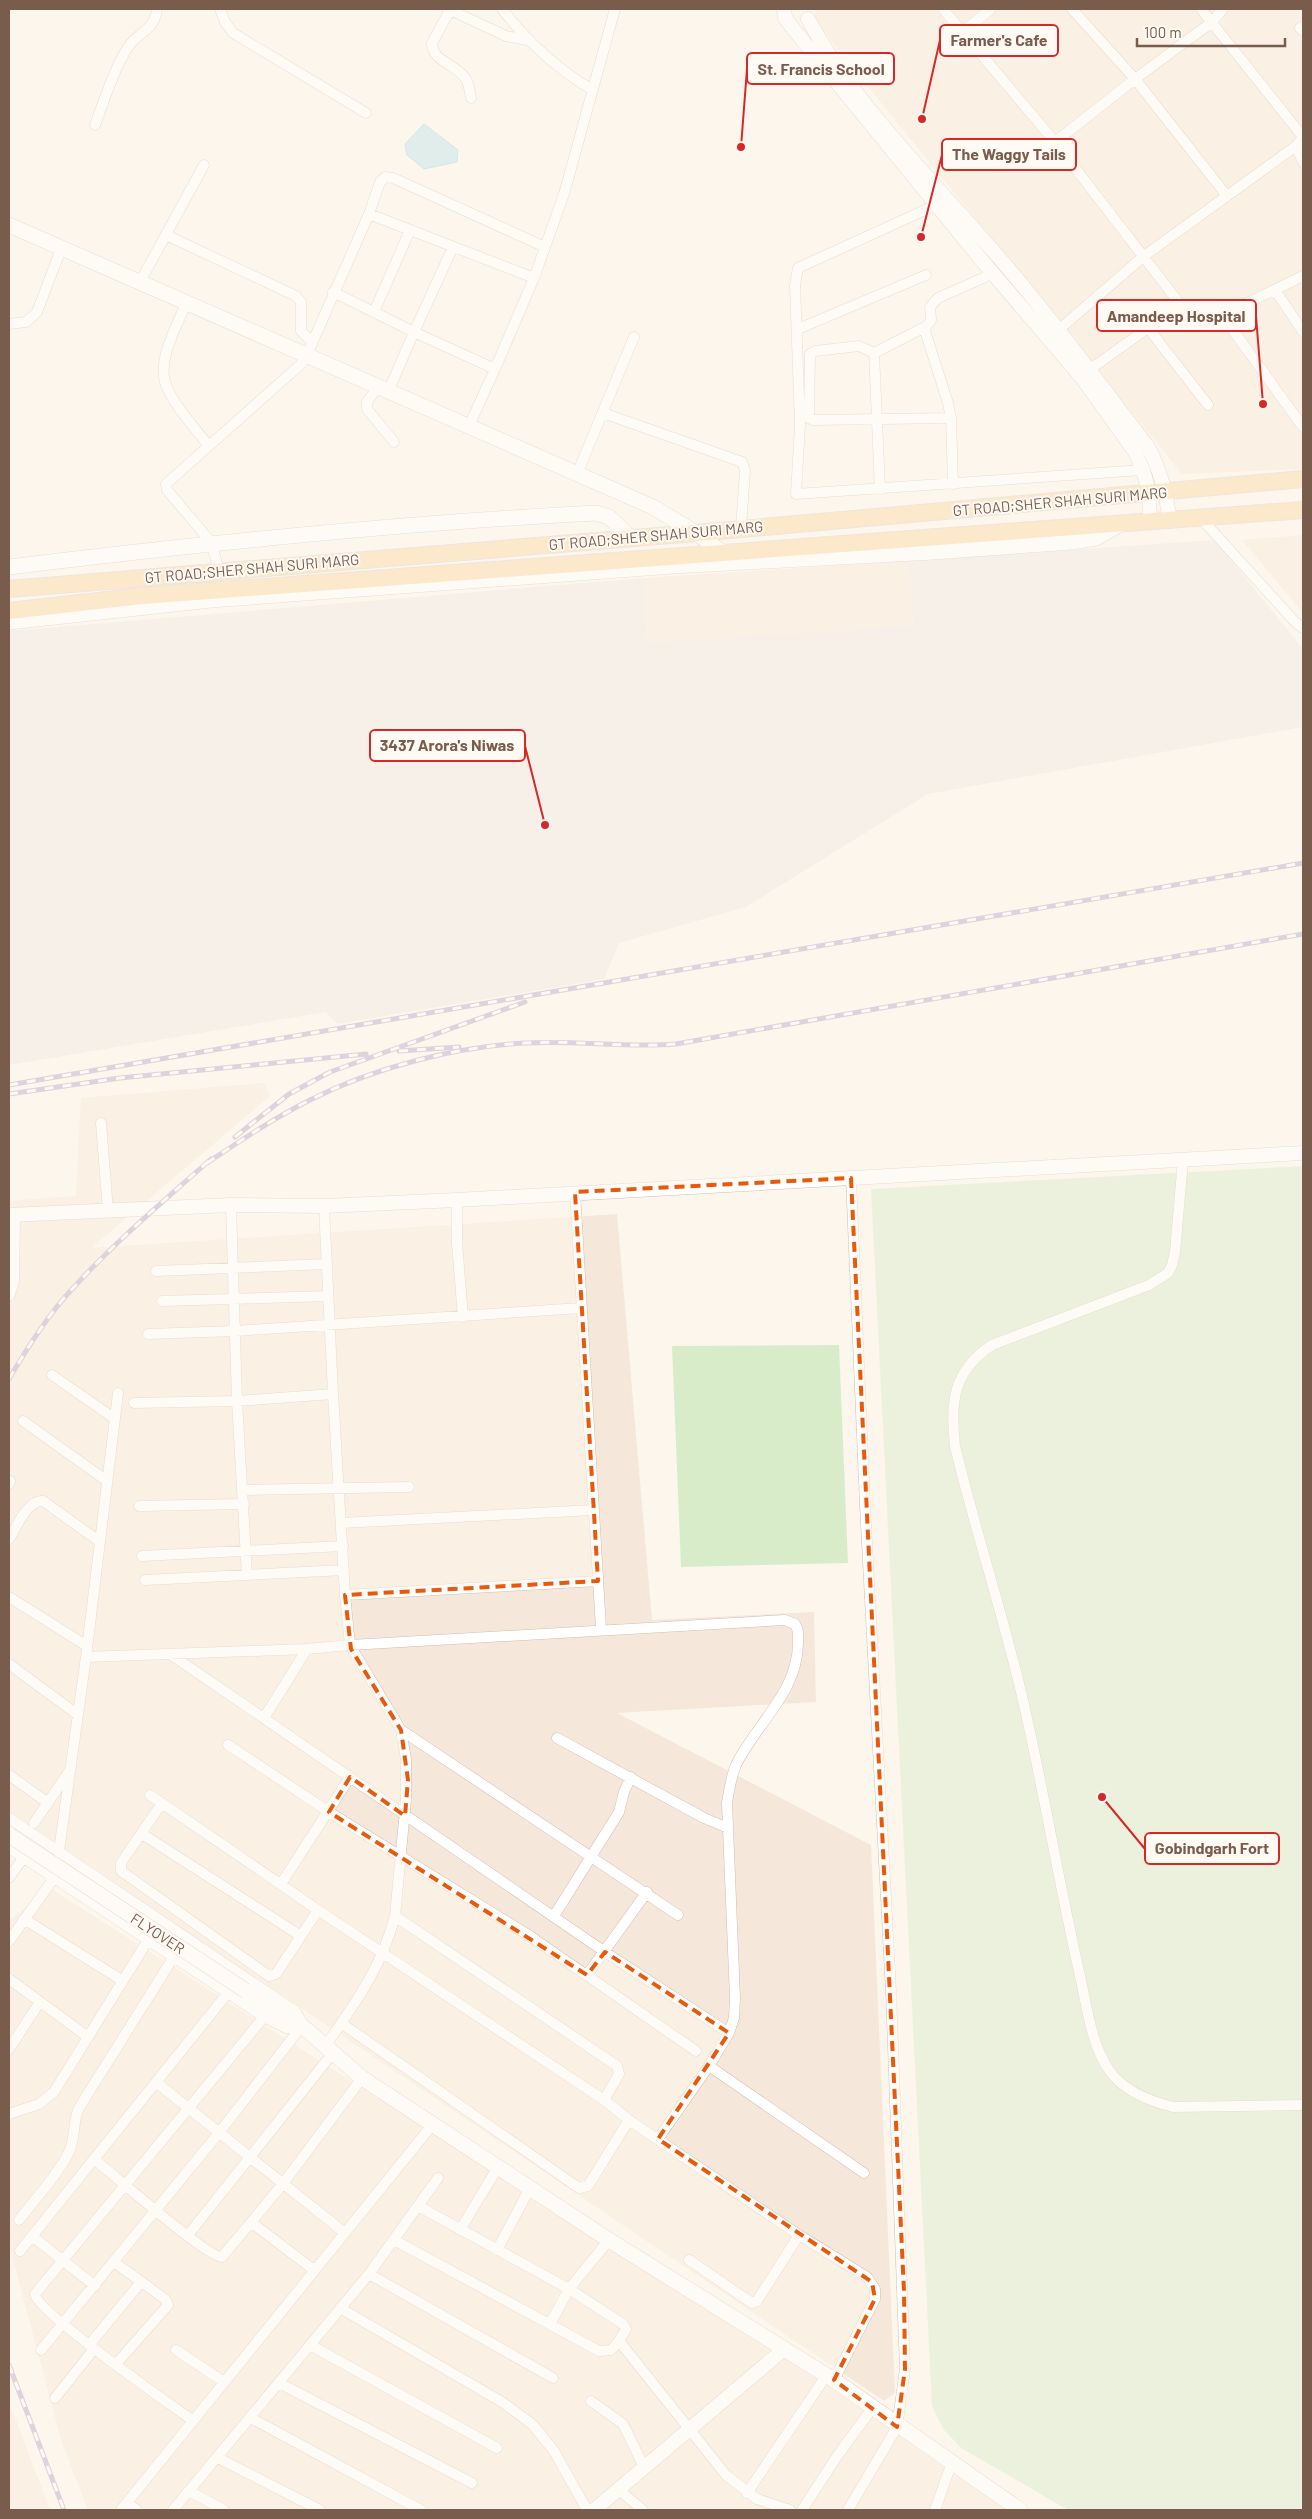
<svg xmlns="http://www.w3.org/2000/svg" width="1312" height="2519" font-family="Barlow,sans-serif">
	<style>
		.residential { fill: #f5e8da }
		.industrial { fill: #efe9e4 }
		.green { fill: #d8ecc9 }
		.water { fill: #bfe3e8; stroke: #a5d3da }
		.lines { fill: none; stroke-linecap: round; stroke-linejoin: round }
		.minor-casing { stroke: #d1beb0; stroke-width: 11 }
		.tertiary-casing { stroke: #d1beb0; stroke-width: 15 }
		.secondary-casing { stroke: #d6c0b0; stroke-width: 16 }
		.primary-casing { stroke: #dad1cd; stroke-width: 18 }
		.minor { stroke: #fff; stroke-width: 10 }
		.tertiary { stroke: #fff; stroke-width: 14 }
		.secondary { stroke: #fff; stroke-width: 15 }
		.primary { stroke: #fbd9a5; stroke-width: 16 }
		.rail-casing { stroke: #b9a8c9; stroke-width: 5 }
		.rail { stroke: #fffaf3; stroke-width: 3; stroke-dasharray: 9; stroke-linecap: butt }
		.secondary-bridge-casing { stroke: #d6c0b0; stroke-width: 16; stroke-linecap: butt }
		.secondary-bridge { stroke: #fff; stroke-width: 15 }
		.marked { fill: none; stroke: #e8590c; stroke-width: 4; stroke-dasharray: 10 6; stroke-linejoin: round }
		.labels { text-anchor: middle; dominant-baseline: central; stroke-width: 4; stroke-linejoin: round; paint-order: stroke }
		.street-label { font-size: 15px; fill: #7a5c4d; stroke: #fffaf3 }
		.leader { fill: none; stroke: #d62828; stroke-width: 2 }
		.callout-dot { fill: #d62828; stroke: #fffaf3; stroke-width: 2 }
		.callout { fill: #fffaf3; stroke: #d62828; stroke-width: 2 }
		.callout-label { font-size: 16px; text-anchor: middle; font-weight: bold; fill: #7a5c4d }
	</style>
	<rect width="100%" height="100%" fill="#fdf6ec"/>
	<!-- residential -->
	<path class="residential" d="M815 9H1303V469L1182 474 815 21Z
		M1303 535V613L1242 540Z
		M909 561 913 626 647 643 644 578Z
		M264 1083 270 1096 91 1248 617 1214 652 1620 814 1612 816 1702 617 1713 871 1845 895 2393 884 2401 9 1811V1201L76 1196 81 1098Z
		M50 1888 1021 2510H88L62 2443 9 2245V1921Z
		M9 2402 50 2510H9Z"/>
	<!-- industrial -->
	<path class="industrial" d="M1215 540 1303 649V727L928 794 746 907 619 943 604 979 337 1024 326 1012 9 1065V631L644 578 647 643 913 626 909 561Z"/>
	<!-- green -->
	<path class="green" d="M1303 1166V2510H1068L961 2448 944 2430 932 2406 871 1189Z
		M839 1345 848 1563 681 1567 672 1346Z"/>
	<!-- water -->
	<path class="water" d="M424 124 458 150 457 162 424 169 407 155 405 144Z"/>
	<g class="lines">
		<defs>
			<path id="minor" d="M220 9 225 22 233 33 366 113
				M448 9 506 36 527 40
				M502 9C528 42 556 69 593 90
				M943 9 1055 142 1190 317 1202 322H1208L1303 276
				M1072 9 1135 79 1227 196
				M1201 9 1303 137
				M450 10 432 43C431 61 458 65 466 79 469 84 470 92 471 98
				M1300 28 1303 31
				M961 33 991 9
				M95 125C103 104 118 56 133 41 144 30 155 27 157 9
				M1055 142 1135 79 1212 22 1223 9
				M1296 146 1303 162
				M936 205 798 268 795 285 800 425 796 494 1143 470
				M369 214 380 182 385 177 393 178 545 247
				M166 235 296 296 301 302V331L312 342
				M140 282 204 165
				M1275 290 1303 332
				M333 292 414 332 453 247
				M186 303C177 326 161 353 164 377 166 397 196 429 208 445
				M374 312 410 230
				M1222 315 1303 427
				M9 324 26 322 37 312 61 249
				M924 328 948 403 951 418
				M1148 328 1208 405
				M798 329 926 275
				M1055 333 1144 256 1296 146 1303 138
				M874 353 859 346 815 351 810 354 809 418 813 420 951 418 953 484
				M1089 370 1148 328 1178 301
				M378 387 367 402V409L394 442
				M388 392 414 332 495 369 534 278 564 194 615 9
				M603 413 742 462 745 470 741 529
				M469 426 495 369
				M577 474 634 337
				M880 489 874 353 927 326 931 320 930 307 938 298 992 274
				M1203 518 1208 526 1295 622 1303 628
				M219 571 211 542 167 490 166 484 300 365 306 357 369 214 534 278
				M101 1123 108 1211
				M1183 1160 1175 1252 1172 1265 1168 1273 1149 1285 992 1345C953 1371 950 1402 955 1446 976 1534 1005 1620 1025 1709 1045 1798 1060 1888 1080 1976 1087 2006 1091 2044 1109 2070 1123 2091 1149 2101 1173 2107L1303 2105
				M575 1192 601 1629
				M457 1200V1243L463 1317
				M231 1205 237 1401 247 1575
				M324 1206 333 1394 345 1595 350 1645 401 1730 406 1759V1799L395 1916C381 1969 355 2003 324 2048
				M156 1271 327 1264
				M9 1296 14 1282 15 1215
				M162 1301 328 1296
				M148 1334 235 1331 581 1308
				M52 1375 115 1419
				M134 1403 237 1401 333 1394
				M23 1421 107 1481
				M9 1484 10 1481
				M244 1490 409 1487
				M139 1506 244 1504
				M341 1523 593 1510
				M9 1539C16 1528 28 1499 43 1501L99 1541
				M142 1556 343 1546
				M145 1580 344 1570
				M345 1595 598 1581
				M9 1597 87 1646
				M170 1654 605 1952 729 2033
				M86 1657 307 1649 350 1645 785 1620 795 1624C799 1630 798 1636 798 1643 798 1692 756 1724 736 1765 731 1777 729 1790 727 1803L735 1998 734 2018 729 2033 709 2066 658 2139
				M9 1664 78 1715
				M264 1718 307 1649
				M401 1730 678 1915
				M557 1738 704 1818 728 1828
				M228 1745 329 1812 530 1936 696 2051
				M9 1775 48 1803
				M150 1795 318 1910 604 2100 629 2120 799 2235 867 2277 875 2289V2299L834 2380
				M162 1803 121 1863V1871L269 1976 276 1974 318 1910
				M9 1818 295 2011 307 2030 286 2028 264 2017 9 1848
				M34 1823 70 1770
				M142 1834 301 1936
				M58 1858 86 1657 118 1393
				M9 1878 23 1858
				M281 1884 350 1777
				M395 1916 617 2066 619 2074 604 2100
				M554 1916 619 1812 624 1792 631 1777
				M24 1919 123 1981
				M9 1941 54 1878 55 1872
				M587 1975 647 1892
				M9 1979 88 2037
				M341 2023 579 2188 588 2186 629 2120
				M9 2049 40 2002
				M709 2066 864 2173
				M157 2083 345 2233
				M9 2114 39 2104 54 2092 148 1940
				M95 2160C113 2174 208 2258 222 2257L282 2185 362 2078
				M418 2206 569 2289 623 2324 626 2329 619 2341
				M19 2220C33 2201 58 2175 68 2154 76 2140 72 2123 79 2108L173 1958
				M252 2223 314 2270
				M460 2230 498 2167
				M188 2235 332 2054
				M32 2236 95 2286
				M394 2240 599 2351 611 2350 619 2341 726 2475 757 2499 790 2510
				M497 2250 530 2188
				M20 2251 227 1994
				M689 2260 752 2303 757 2301 799 2235
				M114 2262 165 2299 168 2305 116 2364
				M369 2274 553 2378
				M340 2308 502 2402 532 2424 554 2451 587 2510
				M550 2324 569 2289 609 2240
				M90 2344 141 2282
				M310 2345 497 2448
				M41 2350 218 2134 298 2031
				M176 2350 224 2382
				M279 2383 472 2483
				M55 2398 94 2349
				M591 2401 623 2424 644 2467
				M251 2418 421 2510
				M192 2420C170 2404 36 2311 35 2294L264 2017
				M218 2458 320 2510
				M618 2489 643 2510
				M189 2491 224 2510
				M747 2493 826 2376
				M127 2503 137 2510
				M121 2510 433 2124
				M173 2510 369 2274 438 2178
				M802 2510 838 2455 873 2407
				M848 2510 897 2427 905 2369 891 1992 865 1505 851 1178
				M935 2510 952 2462"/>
			<path id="tertiary" d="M784 9 785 18 795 31 979 257 1082 378 1135 452 1143 470 1149 492 1150 522
				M808 19C855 105 931 179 995 253 1049 315 1098 382 1148 447 1161 471 1166 494 1170 521
				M9 1215 231 1205 324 1206 457 1200 1303 1153
				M594 2510 783 2350"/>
			<path id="secondary" d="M9 225 653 507 696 533 725 554
				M9 567C205 543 399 523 596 513L609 517 631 538
				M9 622 211 600 673 566 933 552 1072 542 1096 538 1119 525
				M246 1991 307 2030 362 2078 609 2240 834 2380 1020 2510"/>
			<path id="primary" d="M9 589 696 533 1303 479
				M9 611 142 596 1303 510"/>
		</defs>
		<!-- minor casing -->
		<use href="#minor" class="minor-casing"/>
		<!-- tertiary casing -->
		<use href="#tertiary" class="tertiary-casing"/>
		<!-- secondary casing -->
		<use href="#secondary" class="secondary-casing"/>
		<!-- primary casing -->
		<use href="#primary" class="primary-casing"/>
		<!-- minor -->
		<use href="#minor" class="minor"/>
		<!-- tertiary -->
		<use href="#tertiary" class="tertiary"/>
		<!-- secondary -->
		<use href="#secondary" class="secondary"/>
		<!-- primary -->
		<use href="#primary" class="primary"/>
		<defs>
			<path id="rail" d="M399 1051 459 1047
				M9 1085 1303 863
				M9 1094 120 1078 366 1054
				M235 1137 289 1094 330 1072 525 1002
				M207 1163C240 1141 274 1118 310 1100 373 1068 454 1047 525 1043 575 1040 626 1048 676 1044L1303 934
				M9 1379C28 1347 49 1313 75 1286 117 1240 165 1200 211 1159
				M9 2365 64 2510"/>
		</defs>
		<!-- rail casing -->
		<use href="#rail" class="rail-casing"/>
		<!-- rail -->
		<use href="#rail" class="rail"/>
		<defs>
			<path id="secondary-bridge" d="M9 1835 246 1991"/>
		</defs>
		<!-- secondary-bridge casing -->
		<use href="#secondary-bridge" class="secondary-bridge-casing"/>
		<!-- secondary-bridge -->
		<use href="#secondary-bridge" class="secondary-bridge"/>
	</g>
	<!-- marked area -->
	<path d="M0 0H1312V2519H0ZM851 1178 904 2291 905 2369 897 2427 834 2380 875 2299 872 2282 658 2139 729 2033 605 1952 587 1975 329 1812 350 1777 405 1816 408 1780 401 1730 351 1649 345 1595 598 1581 575 1192Z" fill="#fdf6ec" fill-opacity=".55" fill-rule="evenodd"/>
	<path class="marked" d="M851 1178 904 2291 905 2369 897 2427 834 2380 875 2299 872 2282 658 2139 729 2033 605 1952 587 1975 329 1812 350 1777 405 1816 408 1780 401 1730 351 1649 345 1595 598 1581 575 1192Z"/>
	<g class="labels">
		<!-- street labels -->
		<g class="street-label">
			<text transform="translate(1060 501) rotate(-5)">GT ROAD;SHER SHAH SURI MARG</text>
			<text transform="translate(656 535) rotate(-5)">GT ROAD;SHER SHAH SURI MARG</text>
			<text transform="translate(252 568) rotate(-5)">GT ROAD;SHER SHAH SURI MARG</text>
			<text transform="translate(158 1933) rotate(33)">FLYOVER</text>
		</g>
	</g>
	<!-- callouts -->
	<path class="leader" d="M922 119L940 40M741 147L747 69M921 237L942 155M1263 404L1256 316M545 825L525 746M1102 1797L1145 1849"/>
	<g class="callout-dot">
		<circle cx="922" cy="119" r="5"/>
		<circle cx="741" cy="147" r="5"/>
		<circle cx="921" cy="237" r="5"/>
		<circle cx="1263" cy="404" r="5"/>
		<circle cx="545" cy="825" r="5"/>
		<circle cx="1102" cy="1797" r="5"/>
	</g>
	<g class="callout">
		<rect x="940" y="25" width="118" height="31" rx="5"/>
		<rect x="747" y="53" width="147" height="31" rx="5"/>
		<rect x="942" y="139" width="134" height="31" rx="5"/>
		<rect x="1097" y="300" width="159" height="31" rx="5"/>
		<rect x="370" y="730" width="155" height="31" rx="5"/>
		<rect x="1145" y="1833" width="134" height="31" rx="5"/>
	</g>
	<g class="callout-label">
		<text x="999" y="46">Farmer's Cafe</text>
		<text x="821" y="75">St. Francis School</text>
		<text x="1009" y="160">The Waggy Tails</text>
		<text x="1176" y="322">Amandeep Hospital</text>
		<text x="447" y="751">3437 Arora's Niwas</text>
		<text x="1212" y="1854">Gobindgarh Fort</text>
	</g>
	<!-- border -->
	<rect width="1312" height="2519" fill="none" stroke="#7a5c4d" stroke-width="20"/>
	<!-- scale -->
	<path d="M1137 38v8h148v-8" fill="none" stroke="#7a5c4d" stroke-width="2.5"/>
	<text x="1144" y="38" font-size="15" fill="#7a5c4d" stroke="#fffaf3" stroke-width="4" paint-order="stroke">100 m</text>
</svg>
